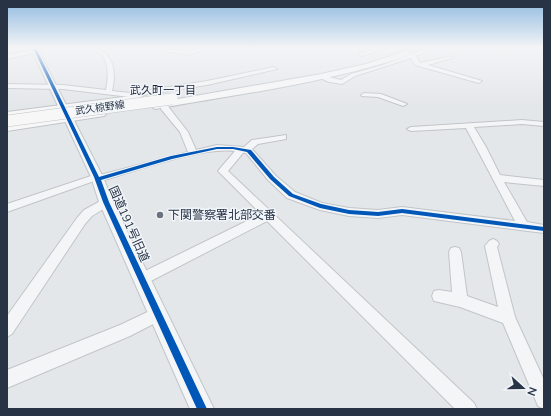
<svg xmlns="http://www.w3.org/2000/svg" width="551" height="416" font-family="'Nunito Sans','Noto Sans JP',sans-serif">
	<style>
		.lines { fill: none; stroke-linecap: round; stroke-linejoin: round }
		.minor-casing { stroke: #c2c5c8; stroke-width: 2 }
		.tertiary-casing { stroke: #c2c5c8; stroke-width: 2 }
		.secondary-casing { stroke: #c2c5c8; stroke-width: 2 }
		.minor { fill: #f3f5f6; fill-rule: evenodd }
		.tertiary { fill: #f3f5f6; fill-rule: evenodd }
		.secondary { fill: #f7f7f8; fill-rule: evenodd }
		.secondary-bridge-casing { stroke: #c2c5c8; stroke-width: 12; stroke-linecap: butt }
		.secondary-bridge { stroke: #f7f7f8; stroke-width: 11 }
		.cycleway-casing { stroke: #f2f5f9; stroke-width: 2 }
		.cycleway { fill: #0057b8; fill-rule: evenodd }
		.poi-dot { fill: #6a737f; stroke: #f2f5f9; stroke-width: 1.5 }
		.labels { text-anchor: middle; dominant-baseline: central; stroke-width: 3; stroke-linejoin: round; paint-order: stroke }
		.far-street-label { font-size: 10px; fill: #283446; stroke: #f2f5f9 }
		.far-neighbourhood-label { font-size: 11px; fill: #1a2537; stroke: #f2f5f9 }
		.poi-label { font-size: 12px; fill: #283446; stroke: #f2f5f9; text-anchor: start }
		.street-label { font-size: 12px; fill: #283446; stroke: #f2f5f9 }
	</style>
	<rect width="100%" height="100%" fill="#e4e7ea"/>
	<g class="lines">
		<defs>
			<path id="minor" d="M89 48C113 48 117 71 112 91L130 93 207 81 274 67 277 69 207 85 130 97 63 89 7 88V84L63 85 106 90C108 80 110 61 100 53 97 51 92 50 89 48Z
				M148 48 187 51 209 48 187 55Z
				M379 48H388L362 56 359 54Z
				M427 48H435L416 56 420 63 452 56V58L428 65 482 81 479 83 415 65 411 58 355 76 342 84 329 82 318 77 321 75 341 80 351 74 383 65Z
				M36 49 38 52 7 59V55Z
				M364 93 381 94 407 104 403 106 378 97 362 96 361 95Z
				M161 105H167L188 132 196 150 217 145 244 147 252 140 286 135V139L258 144 252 149 276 176 295 192 322 203 349 208 378 210 402 207 515 221 466 128 411 131 407 129 411 127 522 120 544 122V126L522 124 474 127 486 147 500 175 544 180V186L504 182 527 222 544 225V233L402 215 378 218 349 216 320 210 287 198 268 180 246 153H243L228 171 474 403 477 409H455L267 221 147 283 142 285 137 283 135 279 137 275 261 214 218 171 235 151C199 147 136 171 101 181H94L7 212V204L94 175H100L188 152 180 132 161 109Z
				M106 198 111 202 110 205 92 216 85 224 12 334 7 337V316L77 218 84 210Z
				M493 239 497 241 499 244 497 247 515 317 544 380V409L538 406 503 323 460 307 434 301 432 296 434 291 439 290 452 292 449 252 451 248 455 247 459 248 461 252 467 296 498 307 485 246 489 241Z
				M158 307 163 309 165 314 163 319 130 336 7 388V370L120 325Z"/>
			<path id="tertiary" d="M31 48H37L103 177 113 202 214 409H190L99 202 91 177Z"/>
			<path id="secondary" d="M406 51H409V55C327 83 240 94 155 109L150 106 155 103 321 74 366 64Z
				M139 95 144 98 143 100 7 118V112Z
				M100 111 104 112 106 114 104 116 7 131V123Z"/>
		</defs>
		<!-- minor casing -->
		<use href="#minor" class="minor-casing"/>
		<!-- tertiary casing -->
		<use href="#tertiary" class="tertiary-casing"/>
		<!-- secondary casing -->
		<use href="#secondary" class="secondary-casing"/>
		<!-- minor -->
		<use href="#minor" class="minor"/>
		<!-- tertiary -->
		<use href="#tertiary" class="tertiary"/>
		<!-- secondary -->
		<use href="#secondary" class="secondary"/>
		<defs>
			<path id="secondary-bridge" d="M7 121 172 99"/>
		</defs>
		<!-- secondary-bridge casing -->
		<use href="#secondary-bridge" class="secondary-bridge-casing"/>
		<!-- secondary-bridge -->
		<use href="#secondary-bridge" class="secondary-bridge"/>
		<defs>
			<path id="cycleway" d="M33 48H36L99 177 171 156 217 147H233L251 150 274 177 293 194 321 204 349 210 378 212 402 209 544 227V231L402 213 378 216 349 214 320 208 289 196 270 179 247 152 233 149H217L172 159 101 180 109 202 207 409H197L103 202 94 177Z"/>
		</defs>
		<!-- cycleway casing -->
		<use href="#cycleway" class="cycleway-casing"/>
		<!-- cycleway -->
		<use href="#cycleway" class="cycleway"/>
	</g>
	<!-- sky -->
	<linearGradient id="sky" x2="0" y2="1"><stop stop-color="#91bbe1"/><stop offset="0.45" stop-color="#f3f4f6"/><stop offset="1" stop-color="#f3f4f6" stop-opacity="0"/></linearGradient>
	<rect width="551" height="106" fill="url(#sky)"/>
	<!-- markers -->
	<circle class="poi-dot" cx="160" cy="215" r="4"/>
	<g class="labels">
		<!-- far-street labels -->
		<g class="far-street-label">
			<text transform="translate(100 108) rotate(-8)">武久椋野線</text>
		</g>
		<!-- far-neighbourhood labels -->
		<g class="far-neighbourhood-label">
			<text x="163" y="90">武久町一丁目</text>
		</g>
		<!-- poi labels -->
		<g class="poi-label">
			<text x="168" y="215">下関警察署北部交番</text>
		</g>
		<!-- street labels -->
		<g class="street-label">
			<text transform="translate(129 224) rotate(66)">国道191号旧道</text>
		</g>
	</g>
	<!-- border -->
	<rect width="551" height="416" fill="none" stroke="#283446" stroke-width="16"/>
	<!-- north arrow -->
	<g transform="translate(523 388) rotate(111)" stroke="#f2f5f9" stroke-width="3" paint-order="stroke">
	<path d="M0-3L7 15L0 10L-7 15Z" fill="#283446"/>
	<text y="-6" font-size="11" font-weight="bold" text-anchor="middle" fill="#283446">N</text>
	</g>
</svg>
